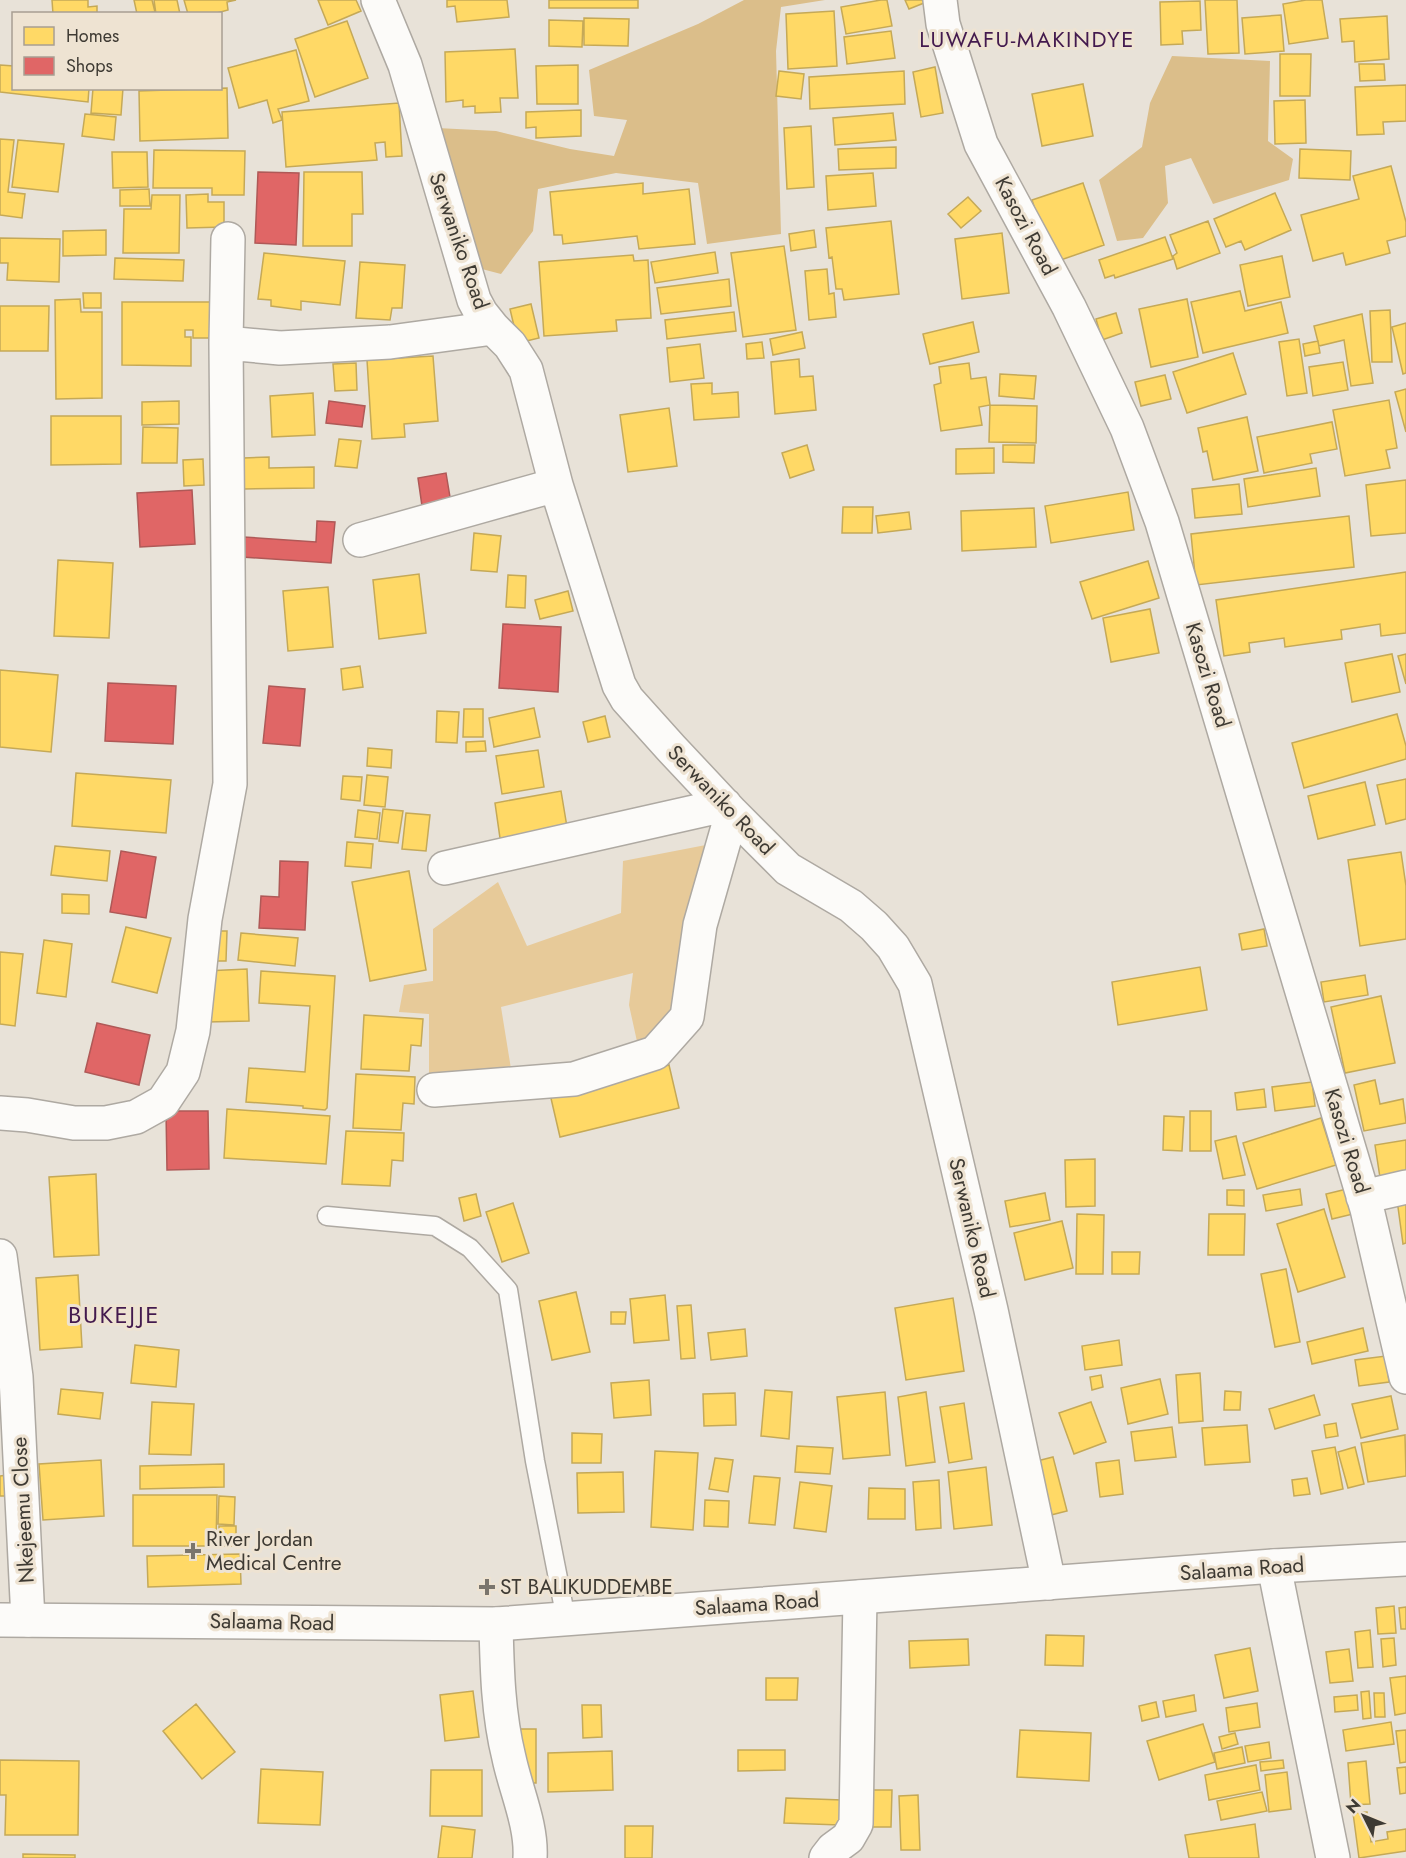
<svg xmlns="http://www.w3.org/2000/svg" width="1406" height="1858" font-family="Jost,sans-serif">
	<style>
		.green { fill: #e7ca99 }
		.forest { fill: #dbbe8a }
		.homes { fill: #ffd966; stroke: #c5a957; stroke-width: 1.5 }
		.shops { fill: #e06666; stroke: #af5957; stroke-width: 1.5 }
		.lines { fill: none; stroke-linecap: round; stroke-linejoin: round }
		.lane-casing { stroke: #aea9a2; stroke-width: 21 }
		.street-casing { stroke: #aea9a2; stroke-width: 36 }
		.secondary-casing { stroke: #aea9a2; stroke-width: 36 }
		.lane { stroke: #fcfbf9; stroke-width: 18 }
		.street { stroke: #fcfbf9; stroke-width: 33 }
		.secondary { stroke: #fcfbf9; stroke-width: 33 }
		.poi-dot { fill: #7a756d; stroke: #eee3d2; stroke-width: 2 }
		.labels { text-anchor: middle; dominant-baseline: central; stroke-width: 6; stroke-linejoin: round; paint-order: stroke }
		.street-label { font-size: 21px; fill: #3e3a33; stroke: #eee3d2 }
		.poi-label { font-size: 21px; fill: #3e3a33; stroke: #eee3d2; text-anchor: start }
		.neighbourhood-label { font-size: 22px; letter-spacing: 1.5px; fill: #431a4e; stroke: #eee3d2 }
		.quarter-label { font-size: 24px; letter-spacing: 1.5px; fill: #431a4e; stroke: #eee3d2 }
	</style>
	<rect width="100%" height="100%" fill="#e8e2d8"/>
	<!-- green -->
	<path class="green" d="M711 844 682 1016 638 1046 629 1005 633 973 501 1007 512 1075 429 1077V1014L399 1012 404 985 433 981V929L498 882 527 946 621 913 623 861Z"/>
	<!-- forest -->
	<path class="forest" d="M744 0H825L781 7 776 51 781 234 707 244 698 183 616 173 538 189 533 231 501 274 478 268 437 128 496 131 570 149 614 156 627 120 594 116 589 70 698 24Z
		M1172 56 1270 61 1268 141 1293 159 1289 180 1213 204 1191 158 1165 166 1168 203 1143 238 1117 241 1099 180 1142 147 1150 103Z"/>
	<!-- homes -->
	<path class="homes" d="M52 0H88V7L97 6V14H53Z
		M134 0H152L155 12 137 14Z
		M154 0H177L180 14H156Z
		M184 0H236L227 2 228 10 213 14H188Z
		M318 0H356L361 11 328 25Z
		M447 0H507L509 17 457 22 455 6 447 7Z
		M549 0H638V8H549Z
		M881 0H887L892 26 846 34 841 7Z
		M905 0H923L924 3 909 9Z
		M1205 0H1237L1239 53 1208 54Z
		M1306 0H1322L1328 38 1289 44 1283 4Z
		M1200 1 1201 30 1182 31 1183 44 1161 45 1160 2Z
		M834 11 837 66 788 69 786 14Z
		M1281 15 1284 51 1245 54 1242 18Z
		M1387 16 1389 59 1355 62 1354 41 1342 42 1340 19Z
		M584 18 629 19 628 46 584 45Z
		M549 20 583 21 582 47 549 46Z
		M347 21 368 78 315 97 295 39Z
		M891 31 895 58 847 64 844 37Z
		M515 49 518 98H500L501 112 475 113V106L463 107V100L446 102 445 52Z
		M296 50 309 101 278 109 282 120 273 123 267 100 239 108 228 68Z
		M1280 54H1311L1310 96H1280Z
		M1359 64H1384L1385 80 1360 81Z
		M0 65 14 66V88H89L88 102 0 92Z
		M578 65V104H537L536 66Z
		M935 67 943 113 921 117 913 72Z
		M779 71 804 74 801 99 776 96Z
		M904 71 905 104 810 109 809 77Z
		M1083 84 1093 136 1042 146 1032 94Z
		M1406 85V121L1383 122 1384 134 1357 135 1355 87Z
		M93 88H123L121 115 91 113Z
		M227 88 228 138 140 141 139 91Z
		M1305 100 1306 143 1275 144 1274 101Z
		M399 103 402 156 386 157 385 142 375 143 377 160 286 167 282 112Z
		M581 110V136L536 138V127L526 128V112Z
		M893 113 896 140 835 145 833 118Z
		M85 114 116 117 114 140 82 136Z
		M811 126 814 187 787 189 784 128Z
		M0 139 14 140 8 192 25 194 22 218 0 215Z
		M18 140 64 144 58 192 12 187Z
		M896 147V168L839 170 838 149Z
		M1300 149 1351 151 1350 180 1299 178Z
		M154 150 245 151 244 195H212V188H153Z
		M112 152H147L148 187 113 188Z
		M1391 166 1406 222V236L1387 241 1390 253 1346 265 1343 253 1313 261 1301 215 1359 199 1353 176Z
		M304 172H362L363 214H352V246H303Z
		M873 173 876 206 828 210 826 176Z
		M643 183V194L689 189 695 244 639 249 637 236 563 244 562 235H554L550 192Z
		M1083 183 1104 245 1052 263 1032 200Z
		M149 189 150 206H120V190Z
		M1275 193 1291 230 1245 250 1241 241 1226 247 1214 219Z
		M208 194V202H224V227L187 228 186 195Z
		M152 195H180L179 253H123L124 209H151Z
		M968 197 981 211 961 228 948 214Z
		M891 221 899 294 844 300 842 289H836L832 257 829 258 826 228Z
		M1208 221 1220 253 1177 269 1173 256 1177 253 1170 235Z
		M106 230V255L63 256V231Z
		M814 230 816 247 791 251 789 234Z
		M1002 233 1009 293 962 299 955 239Z
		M1165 237 1173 259 1115 278 1114 275 1105 278 1099 260Z
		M0 238 60 239 59 282 7 280 8 263H0Z
		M784 246 796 330 743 337 731 253Z
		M715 252 718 273 655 283 651 262Z
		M264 253 345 261 340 305 301 301V310L271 306V300L258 299Z
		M633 255 634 261 648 260 651 318 616 320 617 331 544 336 539 262Z
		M1282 256 1290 297 1248 306 1240 265Z
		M115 258 184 260 183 281 114 279Z
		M360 262 405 265 402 308H392L390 320 356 318Z
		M827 269 829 294 834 293 836 317 809 320 805 271Z
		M729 279 731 306 661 314 657 288Z
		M1240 291 1245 311 1281 302 1288 333 1203 353 1191 302Z
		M83 293H101V308H84Z
		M80 299 81 312H102V398L56 399 55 300Z
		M1187 299 1198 357 1151 367 1139 309Z
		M122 302H211V338H193V330H185V337H191V366L122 365Z
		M531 304 539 338 518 343 510 309Z
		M0 306H49L48 351H0Z
		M1390 310 1392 362H1372L1370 311Z
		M734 312 736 331 667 339 665 320Z
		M1116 313 1122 333 1102 340 1096 319Z
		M1362 314 1373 383 1351 386 1344 340 1319 346 1314 326Z
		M973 322 979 352 930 364 923 334Z
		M1406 323V373L1403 374 1392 327Z
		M802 332 805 348 773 355 770 339Z
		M1299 339 1307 393 1287 396 1279 342Z
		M1318 341 1320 353 1305 356 1303 344Z
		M762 342 764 358 747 359 746 344Z
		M700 344 704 378 670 382 667 348Z
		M1233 353 1246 394 1187 413 1173 372Z
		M433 356 438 421 404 424 405 437 372 439 367 360Z
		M799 359 800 377 813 376 816 410 775 414 771 362Z
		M1343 362 1348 390 1313 396 1309 367Z
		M356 363 357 390 335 391 333 364Z
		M969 363 971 379 986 377 990 405 979 407 982 425 941 431 934 385 941 383 939 367Z
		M1000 374 1036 376 1034 399 999 396Z
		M1165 375 1171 399 1141 406 1135 382Z
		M712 383V394L738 392 739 417 694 420 691 384Z
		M1406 389V432L1395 392Z
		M313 393 315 435 272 437 270 396Z
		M1389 400 1397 448 1386 450 1390 468 1345 476 1333 410Z
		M179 401V424L142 425V402Z
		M990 405 1037 406 1036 443 989 442Z
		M669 408 677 466 628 472 620 415Z
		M51 416H121V464L51 465Z
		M1247 417 1258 471 1213 480 1207 451 1203 452 1198 428Z
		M1332 422 1337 449 1310 454 1312 463 1264 473 1257 437Z
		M143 427 178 428 177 463H142Z
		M339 439 361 441 357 468 335 466Z
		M807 445 814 470 790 478 782 453Z
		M1003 445H1035L1034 463 1003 462Z
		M994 448V473L956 474V449Z
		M269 457V468L314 467V488L244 489V458Z
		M203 459 204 485 184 486 183 460Z
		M1316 468 1320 496 1248 507 1244 479Z
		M1406 480V533L1371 536 1366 485Z
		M1239 484 1242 514 1195 518 1192 489Z
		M1128 492 1134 530 1051 543 1045 506Z
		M843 507H873L872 533H842Z
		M1034 508 1036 547 962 551 961 511Z
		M909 512 911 529 878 533 876 516Z
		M1349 516 1354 567 1196 585 1191 534Z
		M474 533 501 536 497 572 471 570Z
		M58 560 113 563 109 638 54 636Z
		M1148 561 1159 598 1092 619 1080 582Z
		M1406 572V633L1381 636 1380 624 1341 630 1342 639 1285 647 1284 638 1249 643 1250 652 1224 656 1216 600Z
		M419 574 426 633 379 639 373 580Z
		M508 575 526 576 525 608 506 607Z
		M328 587 333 647 288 651 283 591Z
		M568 591 573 611 540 619 535 600Z
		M1150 609 1159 653 1111 662 1103 618Z
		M1392 654 1400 692 1352 702 1345 663Z
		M1406 654V684L1398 656Z
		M360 666 363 687 343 690 341 669Z
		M0 670 58 675 51 752 0 747Z
		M534 708 540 737 494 747 489 718Z
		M464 709H483V737H463Z
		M437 711 459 712 457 743 436 742Z
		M1397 714 1406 746V759L1304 788 1292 743Z
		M605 716 610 737 588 742 583 722Z
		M485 741 486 751 466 752V742Z
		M368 748 392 750 391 768 367 766Z
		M538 750 544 787 502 794 496 756Z
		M76 773 171 780 166 833 72 826Z
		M367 775 388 777 385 807 364 805Z
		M343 776 362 777 360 801 341 799Z
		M1406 779V819L1386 824 1377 785Z
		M1365 782 1375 825 1318 839 1308 796Z
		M561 791 568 833 501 845 495 803Z
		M383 809 403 811 398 843 379 841Z
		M358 810 380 813 377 839 355 837Z
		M406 813 430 815 426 851 402 849Z
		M347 842 373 844 371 868 345 866Z
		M55 846 110 851 107 881 51 875Z
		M1401 852 1406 886V939L1360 946 1348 860Z
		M409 871 426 970 370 981 352 882Z
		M62 894 89 895V914L62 913Z
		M126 927 171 938 157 993 112 982Z
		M1264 929 1267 946 1242 950 1239 934Z
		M211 931H227L226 961H210Z
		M241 933 298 938 295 966 238 960Z
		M44 940 72 944 66 997 37 993Z
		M0 952 23 954 15 1026 0 1024Z
		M1200 967 1207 1010 1118 1025 1112 982Z
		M247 969 249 1021 207 1022 205 971Z
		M261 971 335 976 327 1108 325 1110 303 1108V1106L246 1102 249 1068 305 1072 310 1006 259 1003Z
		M1365 975 1368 995 1324 1002 1321 982Z
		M1381 996 1395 1063 1345 1073 1331 1007Z
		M364 1015 423 1019 421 1046 411 1045 409 1071 361 1069Z
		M669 1065 679 1108 560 1137 550 1094Z
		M356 1074 415 1077 414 1104 403 1103 401 1130 353 1128Z
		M1375 1080 1380 1104 1403 1099 1406 1123 1364 1131 1354 1085Z
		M1312 1082 1315 1106 1275 1111 1272 1087Z
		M1264 1089 1266 1107 1237 1110 1235 1093Z
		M227 1109 330 1116 326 1164 224 1158Z
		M1190 1111H1211V1151H1190Z
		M1164 1116 1184 1117 1182 1151 1163 1150Z
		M1321 1118 1336 1165 1257 1189 1243 1143Z
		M346 1131 404 1133 403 1161 392 1160 390 1186 342 1184Z
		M1236 1136 1245 1175 1223 1179 1215 1141Z
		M1406 1140V1180L1381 1184 1375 1145Z
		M1095 1159V1206L1066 1207 1065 1160Z
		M96 1174 99 1255 54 1257 49 1177Z
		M1300 1189 1302 1205 1266 1211 1263 1195Z
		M1347 1189 1353 1214 1332 1219 1326 1194Z
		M1227 1190H1244V1206L1227 1205Z
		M1045 1193 1050 1220 1010 1227 1005 1201Z
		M476 1194 481 1216 464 1221 459 1198Z
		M1406 1199V1243L1403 1244 1397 1200Z
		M513 1203 529 1253 502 1262 486 1212Z
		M1324 1209 1345 1277 1298 1292 1277 1224Z
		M1077 1214 1104 1215 1103 1274H1076Z
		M1209 1214H1245L1244 1255H1208Z
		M1062 1221 1073 1268 1025 1280 1014 1233Z
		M1112 1252H1140L1139 1274H1112Z
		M1286 1269 1300 1342 1275 1347 1261 1274Z
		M78 1275 82 1347 40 1350 36 1278Z
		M576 1292 590 1352 552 1360 539 1301Z
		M665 1295 669 1340 634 1343 630 1299Z
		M953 1298 964 1371 906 1380 895 1308Z
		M691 1305 695 1358 681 1359 677 1306Z
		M611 1312H626L625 1324H611Z
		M1363 1328 1368 1351 1312 1364 1307 1342Z
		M745 1329 747 1356 711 1360 708 1333Z
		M1119 1340 1122 1365 1085 1370 1082 1346Z
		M135 1345 179 1350 176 1387 131 1383Z
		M1386 1356 1389 1382 1359 1386 1355 1360Z
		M1200 1373 1203 1421 1179 1423 1176 1375Z
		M1101 1375 1103 1387 1092 1390 1090 1377Z
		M1160 1379 1168 1414 1128 1424 1121 1388Z
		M649 1380 651 1415 614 1418 611 1383Z
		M61 1389 103 1393 100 1419 58 1414Z
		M765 1390 792 1392 789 1439 761 1436Z
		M1225 1391 1241 1392 1240 1410H1224Z
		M885 1392 890 1455 843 1459 837 1397Z
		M926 1392 935 1462 906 1466 898 1397Z
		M735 1393 736 1425 704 1426 703 1394Z
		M1314 1395 1320 1415 1275 1429 1269 1409Z
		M1391 1396 1398 1429 1361 1438 1352 1404Z
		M152 1402 194 1404 191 1455 149 1454Z
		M1091 1402 1106 1442 1074 1454 1059 1413Z
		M964 1403 972 1459 949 1463 940 1407Z
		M1336 1423 1338 1436 1326 1438 1324 1425Z
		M1247 1425 1250 1462 1205 1465 1202 1428Z
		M1172 1427 1176 1457 1135 1461 1131 1432Z
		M572 1433 602 1434 601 1463H572Z
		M1405 1435 1406 1476 1368 1482 1361 1443Z
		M797 1446 833 1448 830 1474 795 1472Z
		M1335 1447 1343 1489 1321 1494 1312 1451Z
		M1355 1447 1364 1484 1348 1488 1338 1452Z
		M655 1451 698 1453 693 1530 651 1527Z
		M1053 1457 1067 1511 1047 1516 1033 1462Z
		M715 1458 733 1460 728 1492 709 1489Z
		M101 1460 104 1516 43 1520 39 1464Z
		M1119 1460 1123 1494 1100 1497 1096 1463Z
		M224 1464V1487L140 1489V1466Z
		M986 1467 992 1525 954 1529 948 1472Z
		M623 1472 624 1512 578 1513 577 1473Z
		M7 1475 8 1496H0V1476Z
		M754 1476 780 1478 775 1525 749 1523Z
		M1307 1478 1310 1494 1294 1496 1292 1480Z
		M939 1480 941 1528 916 1530 913 1482Z
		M800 1482 832 1486 826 1532 794 1528Z
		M869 1488 905 1489V1519H868Z
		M133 1495H217L216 1546H133Z
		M219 1496 235 1497 234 1525 218 1524Z
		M705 1500 729 1501 728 1527 704 1526Z
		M219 1526H236V1546H219Z
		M240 1554 241 1584 148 1587 147 1556Z
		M1394 1606 1396 1633 1378 1634 1376 1608Z
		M1406 1607V1629H1401L1399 1608Z
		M1370 1630 1373 1667 1358 1668 1355 1632Z
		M1046 1635 1084 1636 1083 1666 1045 1665Z
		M1394 1638 1396 1665 1383 1667 1381 1639Z
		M968 1639 969 1665 910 1668 909 1641Z
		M1250 1648 1258 1691 1224 1698 1215 1655Z
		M1349 1649 1353 1681 1330 1683 1326 1652Z
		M1406 1676V1713L1395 1715 1390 1678Z
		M766 1678H798L797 1700H766Z
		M473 1691 479 1737 445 1741 440 1695Z
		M1369 1691 1371 1718 1363 1719 1361 1692Z
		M1374 1693H1384L1385 1717H1375Z
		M1194 1695 1196 1711 1166 1717 1163 1701Z
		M1357 1695 1358 1710 1335 1712 1334 1697Z
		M1156 1702 1159 1717 1142 1721 1139 1706Z
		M1257 1703 1260 1727 1229 1732 1226 1708Z
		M196 1704 235 1752 202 1779 163 1731Z
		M582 1705H601L602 1737 583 1738Z
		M1391 1722 1394 1744 1346 1751 1343 1730Z
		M1203 1724 1215 1762 1159 1780 1147 1741Z
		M519 1729H536V1783H518Z
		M1020 1730 1091 1733 1089 1781 1017 1777Z
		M1406 1730V1762L1400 1763 1396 1731Z
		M1235 1733 1238 1744 1222 1749 1219 1737Z
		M1269 1742 1271 1758 1248 1762 1245 1746Z
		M1242 1747 1245 1763 1217 1769 1214 1753Z
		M738 1750H785V1770L738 1771Z
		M612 1751 613 1790 548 1792V1753Z
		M0 1760 79 1761 78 1835H5L6 1795H0Z
		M1283 1760 1284 1768 1261 1771 1260 1762Z
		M1366 1761 1370 1804 1351 1805 1348 1763Z
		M1256 1765 1260 1790 1209 1800 1205 1775Z
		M1406 1767V1793L1400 1794 1397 1768Z
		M261 1769 323 1772 320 1825 258 1823Z
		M431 1770H482V1816H430Z
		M1287 1772 1291 1809 1269 1812 1265 1775Z
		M869 1790H892L891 1827H868Z
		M1262 1792 1267 1811 1221 1820 1217 1801Z
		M918 1795 920 1850H901L899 1796Z
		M786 1798 842 1800 840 1825 784 1823Z
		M1367 1812 1371 1842 1388 1839 1387 1832 1406 1829V1851L1359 1858 1353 1813Z
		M1255 1824 1259 1858H1189L1185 1835Z
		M442 1826 475 1830 472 1858H438Z
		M625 1826H653L652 1858H625Z
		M23 1854 75 1855V1858H23Z"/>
	<!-- shops -->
	<path class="shops" d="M258 172 299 173 296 245 255 243Z
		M329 401 365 406 362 427 326 423Z
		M446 473 452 509 423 513 418 478Z
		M192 490 195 544 140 547 137 493Z
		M317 521 335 522 331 563 242 557 244 537 316 542Z
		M503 624 561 627 558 692 499 688Z
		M108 683 176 686 173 744 105 741Z
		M269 686 305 689 300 746 263 743Z
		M121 851 156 857 146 918 110 912Z
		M280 861 308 862 305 930 259 928 261 896 279 897Z
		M97 1023 150 1035 139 1085 85 1072Z
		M166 1111H208L209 1169 167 1170Z"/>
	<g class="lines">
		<defs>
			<path id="lane" d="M327 1216 435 1226 470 1248 508 1290 535 1461 566 1619"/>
			<path id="street" d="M378 0 405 65 474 300 481 313 493 328 510 345 526 370 556 485 619 685 627 699 671 748 732 813 788 869 851 906 874 926 893 947 915 984 991 1310 1049 1583
				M940 0 943 24 981 144 1069 307 1127 428 1162 522 1367 1209 1406 1377
				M228 239 226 343 280 348 390 342 493 328
				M360 540 556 485
				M445 868 725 805
				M434 1090 574 1079 655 1053 687 1017 700 925 732 813
				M0 1113 27 1115 74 1123H106L136 1117 163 1102 183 1072 193 1031 205 919 230 784 226 343
				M1363 1197 1406 1187
				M0 1256 16 1377 28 1620
				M1274 1566 1333 1858
				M496 1624C497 1669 498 1714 509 1758 516 1791 532 1825 530 1858
				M826 1858 833 1849 848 1838 856 1824 860 1597"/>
			<path id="secondary" d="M0 1620 496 1624 1274 1566 1406 1559"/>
		</defs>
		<!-- lane casing -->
		<use href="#lane" class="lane-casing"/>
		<!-- street casing -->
		<use href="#street" class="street-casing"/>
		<!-- secondary casing -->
		<use href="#secondary" class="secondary-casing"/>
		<!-- lane -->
		<use href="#lane" class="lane"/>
		<!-- street -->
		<use href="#street" class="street"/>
		<!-- secondary -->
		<use href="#secondary" class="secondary"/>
	</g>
	<!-- markers -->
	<g class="poi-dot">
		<path d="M190 1542h6v6h6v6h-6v6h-6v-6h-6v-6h6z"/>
		<path d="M484 1578h6v6h6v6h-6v6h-6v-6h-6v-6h6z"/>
	</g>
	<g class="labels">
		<!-- street labels -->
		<g class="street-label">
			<text transform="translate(1026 226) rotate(62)">Kasozi Road</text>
			<text transform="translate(459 241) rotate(71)">Serwaniko Road</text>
			<text transform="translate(1208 675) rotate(73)">Kasozi Road</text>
			<text transform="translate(721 800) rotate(46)">Serwaniko Road</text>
			<text transform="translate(1347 1141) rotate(73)">Kasozi Road</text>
			<text transform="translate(972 1228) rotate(77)">Serwaniko Road</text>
			<text transform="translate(23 1510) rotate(-93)">Nkejeemu Close</text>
			<text transform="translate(1242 1569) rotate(-4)">Salaama Road</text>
			<text transform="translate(757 1604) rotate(-4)">Salaama Road</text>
			<text transform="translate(272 1622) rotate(1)">Salaama Road</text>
		</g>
		<!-- poi labels -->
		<g class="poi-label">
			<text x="206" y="1539">River Jordan<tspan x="206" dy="24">Medical Centre</tspan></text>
			<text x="500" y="1587">ST BALIKUDDEMBE</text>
		</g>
		<!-- neighbourhood labels -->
		<g class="neighbourhood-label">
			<text x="1027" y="39">LUWAFU-MAKINDYE</text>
		</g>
		<!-- quarter labels -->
		<g class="quarter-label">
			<text x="114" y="1314">BUKEJJE</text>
		</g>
	</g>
	<!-- legend -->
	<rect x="12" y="12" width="210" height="78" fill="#eee3d2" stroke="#a89f92" stroke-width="1.5"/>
	<rect x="24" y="27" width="30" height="18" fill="#ffd966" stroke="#a89f92" stroke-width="1.5"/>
	<text x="66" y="42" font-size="18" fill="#3e3a33">Homes</text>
	<rect x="24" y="57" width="30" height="18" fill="#e06666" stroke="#a89f92" stroke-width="1.5"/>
	<text x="66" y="72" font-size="18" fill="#3e3a33">Shops</text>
	<!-- north arrow -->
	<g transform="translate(1364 1816) rotate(313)" stroke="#eee3d2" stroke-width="4.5" paint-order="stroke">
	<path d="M0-4.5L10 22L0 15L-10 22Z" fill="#3e3a33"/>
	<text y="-9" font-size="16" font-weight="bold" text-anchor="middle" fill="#3e3a33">N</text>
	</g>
</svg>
